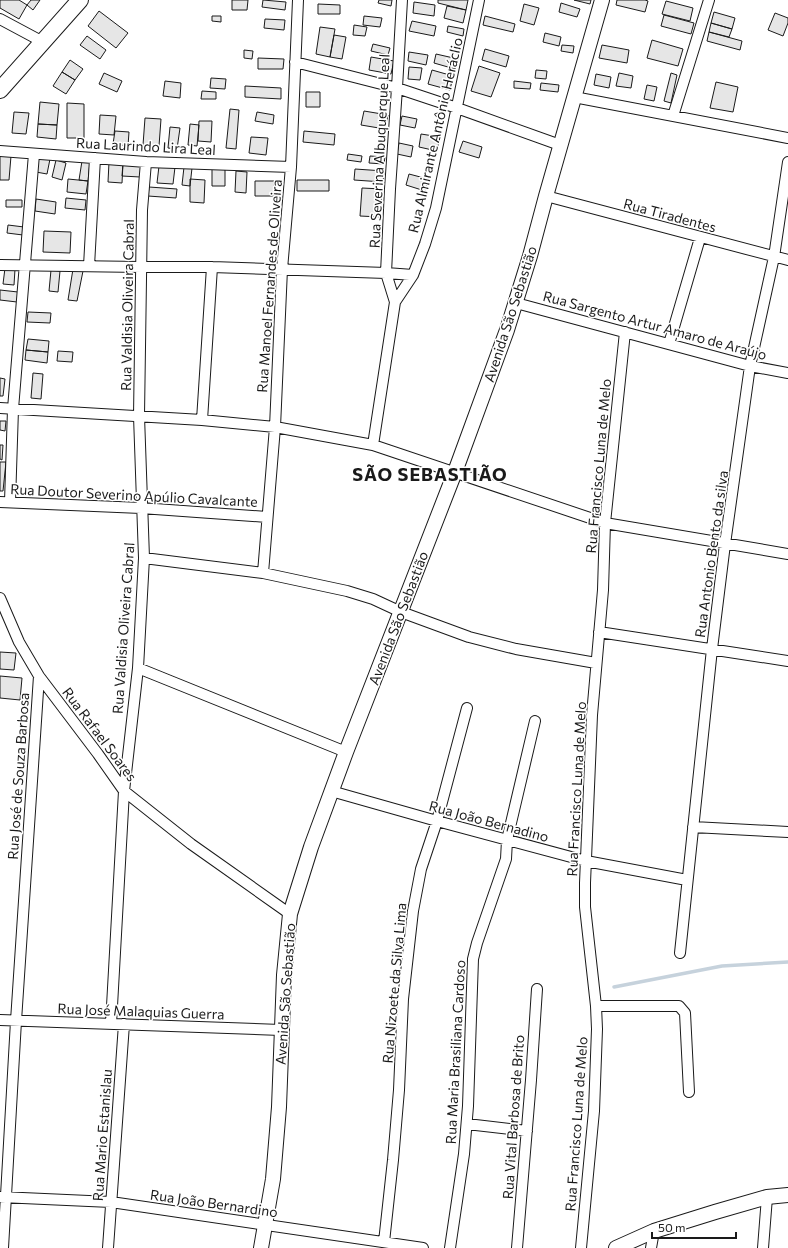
<svg xmlns="http://www.w3.org/2000/svg" width="788" height="1248" font-family="Commissioner,sans-serif">
	<style>
		.lines { fill: none; stroke-linecap: round; stroke-linejoin: round }
		.stream { stroke: #c6d2dc; stroke-width: 3.5 }
		.building { fill: #e6e6e6; stroke: #1a1a1a }
		.street-casing { stroke: #1a1a1a; stroke-width: 12 }
		.secondary-casing { stroke: #1a1a1a; stroke-width: 16 }
		.primary-casing { stroke: #1a1a1a; stroke-width: 18 }
		.street { stroke: #fff; stroke-width: 10 }
		.secondary { stroke: #fff; stroke-width: 14 }
		.primary { stroke: #fff; stroke-width: 16 }
		.labels { text-anchor: middle; dominant-baseline: central; stroke-width: 3; stroke-linejoin: round; paint-order: stroke }
		.street-label { font-size: 14px; fill: #1a1a1a; stroke: #fff }
		.district-label { font-size: 18px; font-weight: bold; letter-spacing: 1px; fill: #1a1a1a; stroke: #fff }
	</style>
	<rect width="100%" height="100%" fill="#fff"/>
	<g class="lines">
		<!-- stream -->
		<path class="stream" d="M614 987 722 966 788 962"/>
	</g>
	<!-- building -->
	<path class="building" d="M0 0H19L27 5 19 19 0 8Z
		M31 0H40L33 10 27 5Z
		M232 0H248L247 10H232Z
		M263 0 286 2 285 10 262 7Z
		M379 0H392L391 6 378 3Z
		M438 0H468L466 10 438 3Z
		M574 0H591L590 4Z
		M617 0H645L648 1 645 12 616 5Z
		M666 1 693 8 690 21 662 14Z
		M414 2 435 5 434 16 413 13Z
		M561 3 580 9 577 17 559 12Z
		M318 4 340 5V14H318Z
		M524 4 539 8 534 25 520 21Z
		M447 6 466 10 463 23 444 18Z
		M99 11 128 33 116 48 88 26Z
		M714 12 735 18 732 29 711 23Z
		M775 13 788 18V23L783 36 768 30Z
		M664 15 694 23 691 34 661 26Z
		M212 16H221V22L212 21Z
		M364 16 382 18 380 27 363 25Z
		M485 16 515 24 513 32 483 25Z
		M265 19 285 20 284 30 264 28Z
		M412 21 436 26 434 36 409 31Z
		M711 23 732 29 729 37 709 32Z
		M354 25 367 27 365 36 353 35Z
		M448 26 464 29 463 36 447 32Z
		M320 27 335 29 330 57 316 54Z
		M709 32 742 41 740 50 707 41Z
		M545 33 561 37 559 46 543 42Z
		M334 35 346 37 342 59 330 57Z
		M87 36 106 50 100 59 80 45Z
		M652 40 683 49 678 66 647 58Z
		M373 44 390 48 388 55 371 51Z
		M562 45 574 46 573 53 561 51Z
		M602 45 629 50 627 63 599 58Z
		M485 49 509 56 506 67 482 60Z
		M244 50 253 51 252 59 244 58Z
		M409 52 428 55 426 65 408 61Z
		M436 54 458 59 455 69 434 63Z
		M371 57 394 61 391 74 369 70Z
		M258 58 284 59 283 69H258Z
		M70 60 83 69 75 80 62 72Z
		M479 66 500 73 491 97 471 91Z
		M409 67 422 68 420 80 408 79Z
		M432 70 453 76 450 90 428 84Z
		M536 70 547 71 546 79 535 78Z
		M62 72 75 80 66 94 53 86Z
		M104 73 122 81 117 92 99 84Z
		M619 73 633 76 631 88 616 86Z
		M671 73 677 75 671 103 664 101Z
		M596 74 611 77 609 88 594 85Z
		M211 78 226 79 225 89 210 88Z
		M165 81 181 83 180 98 163 96Z
		M514 81 531 83 530 89 514 88Z
		M716 82 738 87 733 112 710 108Z
		M541 83 559 85 558 92 540 90Z
		M647 85 657 87 654 101 644 99Z
		M245 86 281 88V99L245 97Z
		M202 91 216 92V99H201Z
		M306 92H320V107H306Z
		M40 102 59 104 57 125 38 124Z
		M67 103 84 104V138H67Z
		M230 109 239 110 236 149 226 148Z
		M364 111 388 115 385 129 361 125Z
		M14 112 29 113 26 134 12 133Z
		M257 112 274 115 273 124 255 121Z
		M100 115 116 116 114 135 99 134Z
		M402 116 417 119 415 128 400 125Z
		M145 118 161 119 159 146 143 145Z
		M199 121H212L211 142 198 141Z
		M38 124 57 125 56 139 37 137Z
		M190 124 199 125 197 146 188 145Z
		M170 127 180 128 177 149 168 148Z
		M115 131 129 132 128 146 113 144Z
		M304 131 335 134 334 145 303 142Z
		M421 134 440 137 437 151 419 147Z
		M251 137 268 138 266 155 249 153Z
		M463 141 482 147 479 158 459 152Z
		M399 143 413 146 411 157 397 154Z
		M348 154 362 156 361 162 347 160Z
		M0 155 11 156 9 180H0Z
		M370 156 385 157 384 164 369 163Z
		M38 157 50 159 47 174 36 172Z
		M56 160 66 163 62 180 52 177Z
		M82 161 90 162 88 181 79 180Z
		M109 162 123 163 122 183 108 182Z
		M123 163 141 164 140 177 122 176Z
		M159 166 175 167 173 184 157 183Z
		M184 167 192 168 190 186 182 185Z
		M212 168H225V186H212Z
		M355 169 384 171 383 182 354 180Z
		M236 171 247 172 246 193 235 192Z
		M409 174 428 179 425 191 406 185Z
		M68 179 88 181 86 194 67 192Z
		M190 179 205 180 204 203 190 202Z
		M297 180H329V191H297Z
		M255 181H274V196H255Z
		M149 187 177 189 176 198 148 196Z
		M362 188 382 189 380 217 360 216Z
		M66 198 86 200 85 210 65 208Z
		M36 199 56 202 55 214 35 211Z
		M6 200H22V207H6Z
		M8 225 24 227 23 235 7 233Z
		M44 231 71 232 70 253 43 252Z
		M5 268 15 269 14 285 3 284Z
		M73 269 83 271 77 301 68 300Z
		M51 270 60 271 58 292 49 291Z
		M0 290 18 292 17 302 0 300Z
		M28 312 51 313 50 323 27 322Z
		M28 339 49 341 48 352 26 350Z
		M26 350 48 352 47 363 25 360Z
		M58 351 73 352 72 362 57 361Z
		M33 373 43 374 41 399 31 398Z
		M0 378 5 379 3 396H0Z
		M0 421H6L5 431 0 430Z
		M0 445H3L2 460 0 459Z
		M0 462H6L3 491H0Z
		M0 652 16 653 14 670 0 669Z
		M0 676 22 678 20 700 0 698Z"/>
	<g class="lines">
		<defs>
			<path id="street" d="M0 19 43 42
				M295 62 397 88 457 108 560 145
				M574 97 788 138
				M673 116 709 0
				M0 151 146 162 291 167
				M546 196 788 260
				M0 265 141 267H212L386 273 413 275
				M89 266 95 158
				M395 302 386 273 390 189 397 88 402 0
				M516 303 750 366 788 373
				M669 344 700 238
				M0 408 202 420 275 427 373 445 605 523 788 554
				M202 420 212 267
				M373 445 395 302 413 275 425 244 436 208 479 0
				M0 502 141 508 267 517
				M10 502 13 409 34 154
				M144 558 263 573 347 591 373 599 401 612 469 637 516 649 596 663
				M263 573 275 427 282 269 291 167 298 0
				M0 598 19 642 39 676 98 754 124 791 191 844 290 914
				M599 632 788 661
				M138 668 346 752
				M331 791 437 821 586 861 687 880
				M693 827 788 832
				M680 953 712 649 725 544 750 366 774 257 788 162
				M596 1006H679L685 1013 689 1092
				M0 1020 281 1030
				M111 1024 124 791 138 668 144 558 139 416 142 210 146 162
				M467 1124 527 1131
				M0 1197 111 1202 423 1248
				M384 1242 393 1160 399 1090 403 999 413 911 421 869 437 821 467 708
				M3 1248 16 1021 39 676
				M108 1248 124 1024
				M450 1248 464 1154 468 1106 473 959 477 943 506 859 507 840 535 721
				M517 1248 531 1080 537 989
				M581 1248 594 1111 597 1029 596 1006 585 907V883L592 715 603 590 605 523 625 332
				M651 1248 654 1231
				M763 1248 767 1197"/>
			<path id="secondary" d="M261 1248 273 1179 279 1107 284 975 290 914 311 847 346 752 455 472 507 330 530 256 546 196 602 0
				M616 1248 654 1231 715 1212 767 1197 788 1195"/>
			<path id="primary" d="M0 90 80 0"/>
		</defs>
		<!-- street casing -->
		<use href="#street" class="street-casing"/>
		<!-- secondary casing -->
		<use href="#secondary" class="secondary-casing"/>
		<!-- primary casing -->
		<use href="#primary" class="primary-casing"/>
		<!-- street -->
		<use href="#street" class="street"/>
		<!-- secondary -->
		<use href="#secondary" class="secondary"/>
		<!-- primary -->
		<use href="#primary" class="primary"/>
	</g>
	<g class="labels">
		<!-- street labels -->
		<g class="street-label">
			<text transform="translate(435 135) rotate(-77)">Rua Almirante Antônio Heráclio</text>
			<text transform="translate(146 146) rotate(3)">Rua Laurindo Lira Leal</text>
			<text transform="translate(379 151) rotate(-87)">Rua Severina Albuquerque Leal</text>
			<text transform="translate(670 215) rotate(15)">Rua Tiradentes</text>
			<text transform="translate(269 286) rotate(-86)">Rua Manoel Fernandes de Oliveira</text>
			<text transform="translate(127 305) rotate(-89)">Rua Valdisia Oliveira Cabral</text>
			<text transform="translate(510 314) rotate(-72)">Avenida São Sebastião</text>
			<text transform="translate(655 325) rotate(15)">Rua Sargento Artur Amaro de Araújo</text>
			<text transform="translate(598 466) rotate(-85)">Rua Francisco Luna de Melo</text>
			<text transform="translate(134 495) rotate(3)">Rua Doutor Severino Apúlio Cavalcante</text>
			<text transform="translate(711 554) rotate(-82)">Rua Antonio Bento da silva</text>
			<text transform="translate(398 618) rotate(-69)">Avenida São Sebastião</text>
			<text transform="translate(123 628) rotate(-86)">Rua Valdisia Oliveira Cabral</text>
			<text transform="translate(100 734) rotate(53)">Rua Rafael Soares</text>
			<text transform="translate(18 776) rotate(-86)">Rua José de Souza Barbosa</text>
			<text transform="translate(576 789) rotate(-87)">Rua Francisco Luna de Melo</text>
			<text transform="translate(489 821) rotate(15)">Rua João Bernadino</text>
			<text transform="translate(394 983) rotate(-85)">Rua Nizoete da Silva Lima</text>
			<text transform="translate(285 994) rotate(-86)">Avenida São Sebastião</text>
			<text transform="translate(141 1011) rotate(2)">Rua José Malaquias Guerra</text>
			<text transform="translate(455 1052) rotate(-87)">Rua Maria Brasiliana Cardoso</text>
			<text transform="translate(513 1117) rotate(-86)">Rua Vital Barbosa de Brito</text>
			<text transform="translate(576 1124) rotate(-86)">Rua Francisco Luna de Melo</text>
			<text transform="translate(102 1135) rotate(-86)">Rua Mario Estanislau</text>
			<text transform="translate(214 1203) rotate(8)">Rua João Bernardino</text>
		</g>
		<!-- district labels -->
		<g class="district-label">
			<text x="430" y="474">SÃO SEBASTIÃO</text>
		</g>
	</g>
	<!-- scale -->
	<path d="M652 1232v6h84v-6" fill="none" stroke="#1a1a1a" stroke-width="2"/>
	<text x="658" y="1232" font-size="12" fill="#1a1a1a" stroke="#ffffff" stroke-width="3" paint-order="stroke">50 m</text>
</svg>
